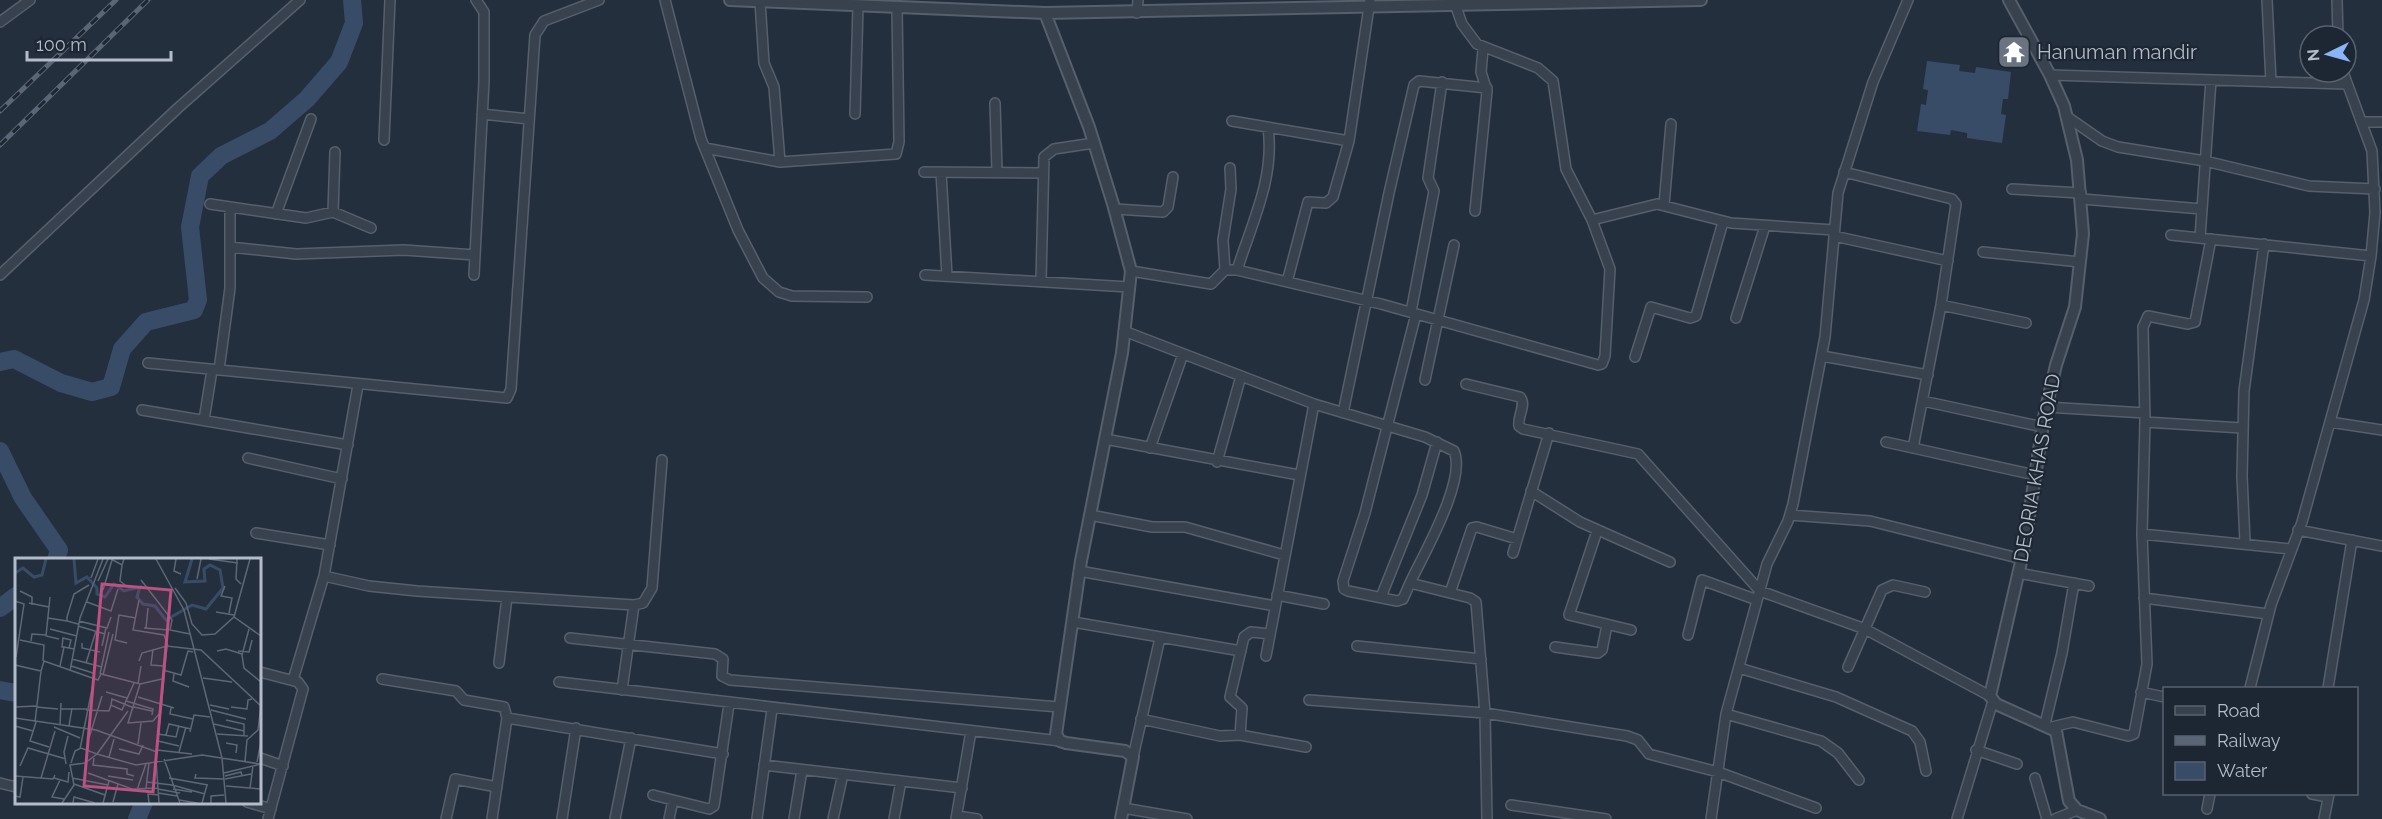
<svg xmlns="http://www.w3.org/2000/svg" width="2382" height="819" font-family="Raleway,sans-serif">
	<style>
		.water { fill: #394c67 }
		.lines { fill: none; stroke-linecap: round; stroke-linejoin: round }
		.river { stroke: #394c67; stroke-width: 18 }
		.minor-casing { stroke: #565f6c; stroke-width: 12 }
		.tertiary-casing { stroke: #565f6c; stroke-width: 14 }
		.minor { stroke: #38414e; stroke-width: 9 }
		.tertiary { stroke: #38414e; stroke-width: 10 }
		.rail-casing { stroke: #5a6575; stroke-width: 5 }
		.rail { stroke: #1d2633; stroke-width: 3; stroke-dasharray: 9; stroke-linecap: butt }
		.labels { text-anchor: middle; dominant-baseline: central; stroke-width: 4.5; stroke-linejoin: round; paint-order: stroke }
		.poi-label { font-size: 20px; fill: #b4bcc9; stroke: #1d2633; text-anchor: start }
		.street-label { font-size: 20px; fill: #b4bcc9; stroke: #1d2633 }
		.inset-river { fill: none; stroke: #394c67; stroke-width: 3 }
		.inset-road { fill: none; stroke: #5e6776; stroke-width: 1.5 }
		.view { fill: #bd5182; fill-opacity: 0.15; stroke: #bd5182; stroke-width: 3 }
		.inset-edge { fill: none; stroke: #b4bcc9; stroke-width: 3 }
	</style>
	<rect width="100%" height="100%" fill="#242f3e"/>
	<!-- water -->
	<path class="water" d="M1927 61 1960 65 1959 71 1975 73 1976 67 2011 72 2008 99H2003L2001 114 2006 115 2002 143 1967 138V133L1951 130 1950 135 1917 131 1921 104 1926 105 1928 90 1923 89Z"/>
	<g class="lines">
		<!-- river -->
		<path class="river" d="M0 362 14 359 61 383 92 392 111 387 122 349 146 322 194 310 198 300 190 227 200 176 221 156 270 131 307 99 339 62 354 23 352 0
			M0 451 23 498 59 550 56 560
			M0 608 16 596
			M0 690 16 693
			M137 819 144 802"/>
		<defs>
			<path id="minor" d="M665 0 701 139 738 230 763 278 779 292 792 296 867 297
				M2267 0 2271 82
				M2337 0 2338 36
				M760 1 764 63 774 87 780 162
				M1137 13 1138 0
				M0 22 30 0
				M2050 75 2346 84
				M995 103 997 172
				M482 114 529 119
				M855 114 858 6
				M2066 116 2102 141 2118 147 2205 161 2309 186 2375 189
				M1232 121 1349 141
				M2363 122H2382
				M384 140 390 0
				M705 148 780 162 896 154 899 142 897 8
				M924 172 1042 173
				M941 172 947 276
				M1844 172 1952 199 1956 204 1941 305 1913 448
				M2012 189 2081 193
				M2082 199 2202 209
				M210 204 306 218 333 212 371 228
				M1664 205 1671 124
				M1115 209 1163 212 1168 207 1173 177
				M1475 211 1487 91 1481 72 1483 49
				M333 212 335 152
				M276 214 311 119
				M1592 220 1657 204 1731 223 1834 230
				M2171 235 2371 256
				M1834 236 1948 261
				M2200 238 2211 80
				M230 247 296 254 404 250 475 255
				M1983 252 2080 262
				M1225 270 1223 240 1231 189 1230 168
				M1237 270C1252 223 1275 177 1268 128
				M1131 271 1211 284 1225 270H1237L1381 304 1598 365 1602 364 1605 356 1610 269 1592 220 1566 169 1553 81 1538 68 1477 44 1462 24 1455 4
				M0 275 178 108 300 0
				M474 275 484 81V12L476 0
				M925 275 1129 287
				M1041 281 1044 157 1054 149 1094 143
				M1287 282 1308 202 1326 203 1333 197 1349 141 1370 0
				M1941 305 2026 323
				M1411 312 1434 191 1428 178 1442 82
				M1736 318 1765 226
				M1124 331 1314 404 1425 437 1454 451C1467 480 1423 555 1410 583L1470 598 1476 602 1485 713 1487 819
				M1822 356 1928 375
				M1635 357 1651 307 1690 318 1696 316 1723 222
				M148 363 507 398 511 389 535 35 544 21 599 0
				M219 370 230 288V208
				M1425 380 1454 245
				M1466 384 1520 397C1527 405 1517 416 1519 426L1523 429 1638 454 1760 591 1865 629 1990 696
				M358 385 324 576 369 586 417 591 634 605 643 603 652 588 662 460
				M1923 401 2043 427
				M2046 407 2145 413
				M142 410 348 445
				M1343 413 1389 193 1414 85 1419 81 1487 88
				M204 420 212 370
				M2145 422 2242 428
				M2330 422 2382 430
				M1105 439 1299 475
				M1886 442 2035 475
				M1150 448 1183 354
				M248 458 342 479
				M1217 462 1241 376
				M1531 491 1580 522 1670 562
				M1090 515 1152 527H1185L1284 555
				M1790 515 1870 521 2022 559
				M2298 530 2382 546
				M1597 531 1569 615 1631 630
				M256 533 330 545
				M2142 534 2290 549
				M2245 542 2242 476 2244 391 2264 244
				M1513 553 1549 433
				M1079 571 1275 606
				M2018 573 2089 586
				M1410 583 1403 599 1397 601 1348 591 1344 589 1343 581 1365 513 1416 314
				M1450 593 1472 528 1477 527 1517 539
				M1277 595 1324 604
				M1381 597 1422 495 1437 442
				M2144 598 2268 614
				M1073 622 1241 651
				M1688 635 1702 580 1757 600
				M570 638 715 654 723 659 722 676 730 680 1059 707
				M1357 646 1481 659
				M1555 647 1598 653 1602 650 1607 625
				M1266 656 1314 404
				M499 663 507 597
				M1848 667 1882 590 1893 585 1925 592
				M1739 668 1836 697 1912 731 1920 742 1926 771
				M260 672 298 682 303 689 268 819
				M382 679 456 691 464 700 504 707 507 718 492 819
				M293 680 324 576
				M559 682 1060 741
				M2250 688 2271 605 2302 522 2364 300 2371 256 2375 213 2372 151 2343 72
				M2328 688 2352 540
				M622 690 634 605
				M2141 692 2164 697
				M1309 700 1485 713 1627 736 1638 740 1649 754 1718 772 1816 808
				M1726 714 1821 741 1838 753 1859 780
				M507 718 723 754
				M1141 719 1220 736 1240 735 1306 747
				M2045 724 2062 653 2074 583
				M2052 727 2073 722 2128 736 2134 734 2147 664 2142 534 2145 422 2143 327 2148 316 2188 324 2195 322 2211 239
				M1240 735 1242 708 1230 697 1244 637 1251 632 1270 634
				M1976 750 2017 764
				M1133 757 1160 638
				M260 758 283 766
				M764 765 962 788
				M2035 778 2047 819
				M0 783 16 787
				M2312 794 2328 797
				M653 795 709 809 714 806 729 704
				M247 802 271 809
				M1511 805 1606 819
				M1123 808 1187 819
				M2207 809 2210 794
				M957 816 977 819
				M446 819 455 779 497 787
				M562 819 576 728
				M615 819 631 738
				M669 819 673 800
				M757 819 772 709
				M794 819 802 770
				M833 819 843 774
				M894 819 901 781
				M956 819 971 731
				M1711 819 1726 714 1767 564 1788 521 1793 504 1825 337 1838 193 1873 82 1908 0
				M1957 819 1993 701
				M2055 819 2077 810
				M2324 819 2329 794"/>
			<path id="tertiary" d="M730 0 1045 13 1701 0
				M2009 0 2050 75 2064 106 2077 160 2083 234 2075 307 2056 365 2044 417 2024 549 1990 696 1996 704 2056 731 2069 801 2077 810 2100 819
				M1045 13 1089 127 1113 204 1131 271 1122 353 1081 561 1056 734 1060 741 1066 743 1125 751 1133 757 1121 819"/>
		</defs>
		<!-- minor casing -->
		<use href="#minor" class="minor-casing"/>
		<!-- tertiary casing -->
		<use href="#tertiary" class="tertiary-casing"/>
		<!-- minor -->
		<use href="#minor" class="minor"/>
		<!-- tertiary -->
		<use href="#tertiary" class="tertiary"/>
		<defs>
			<path id="rail" d="M0 111 116 0
				M0 145 148 0"/>
		</defs>
		<!-- rail casing -->
		<use href="#rail" class="rail-casing"/>
		<!-- rail -->
		<use href="#rail" class="rail"/>
	</g>
	<!-- icons -->
	<defs>
		<symbol id="temple-square" viewBox="-11 -11 22 22"><rect x="-9" y="-9" width="18" height="18" rx="4" fill="#6b7280" stroke="#1d2633"/><path d="M0-6L5-2H3V0L6.5 2.5H4V6H1.5V3h-3V6H-4V2.5H-6.5L-3 0V-2H-5Z" fill="#fff"/></symbol>
	</defs>
	<g fill-rule="evenodd">
		<use href="#temple-square" x="1995" y="33" width="38" height="38"/>
	</g>
	<g class="labels">
		<!-- poi labels -->
		<g class="poi-label">
			<text x="2037" y="52">Hanuman mandir</text>
		</g>
		<!-- street labels -->
		<g class="street-label">
			<text transform="translate(2037 468) rotate(-80)">DEORIA KHAS ROAD</text>
		</g>
	</g>
	<!-- overview -->
	<g transform="translate(15 558)">
		<rect width="246" height="246" fill="#242f3e"/>
		<path class="inset-river" d="M59 1 61 25 72 19 82 30V36L90 39 99 26 109 33 125 29 122 39 128 46 140 48 151 62 177 47 191 51 208 30 205 12 195 7 189 11 190 23 170 24 177 1M0 15 8 10 19 19 27 17 31 1"/>
		<path class="inset-road" d="M96 1 107 7 109 1M141 1 169 52 207 200 211 245M161 1 159 13 166 16M194 1 223 5M222 1 221 21 226 26M107 7 105 23 110 27M76 20 83 1M182 21 186 1M126 22 157 62 155 72 175 76M83 23 93 1M210 28 206 38 217 40 214 55M160 30 171 45 177 66 187 77 200 76 219 59 246 78M88 32 97 2M5 33 17 39V47M35 39 31 78 44 81M124 42 118 72 149 77 153 88M0 43 9 46 1 99M72 44 96 53 103 31M14 45 34 49M201 54 219 57M219 59 235 1M33 60 52 63M64 63 92 70 96 59M63 66 52 63V59L59 36 74 27M63 68 90 76M129 70 154 72M131 70 133 50M35 71 62 78M234 71 227 97 229 110 246 124M5 82 29 87 28 103M16 83 17 76 31 77M67 85V90L85 94M112 85 100 82 104 57 121 60M87 88 91 70M54 90 56 82 48 80 47 89H49L59 91M138 91 136 107 148 108M202 93 211 91 227 96M223 93 234 94 237 82M57 101 87 109M124 103 127 95 152 88M71 105 81 73M0 107 26 113 29 103 83 122 86 116 125 126 147 121M45 108 49 89M56 108 78 115M148 112 166 117 173 93 178 94M55 113 65 60 88 1M85 116 94 74M159 116 158 123 174 129M88 117 98 76M188 120 217 124M123 126 126 108M125 126 113 165 138 163 145 155M91 134 112 140M123 139 159 150M111 143 138 151 137 157M96 147 97 141 119 150M195 147 214 151M0 149 21 148M21 149 43 151M119 149 137 153M216 149 232 151 233 142 237 141M156 150 155 156 178 161M46 151H72M71 152 94 153 96 147 107 152 119 125M196 152 231 161M0 160 81 172 142 194M211 162 229 166V178M20 164 26 113M21 164 15 183 34 189M199 166 229 173M45 167 46 145M0 168 18 173M54 168 57 150M39 169 65 180M175 174 179 157 195 159M143 176 161 179 164 167M202 176 233 178M151 177 154 166 176 171M74 180 87 138M143 183 164 188M211 185 222 187 221 195M123 186 126 165M65 191 79 121M104 191 124 196 128 187M142 192 177 196M164 194 171 169M82 196 113 153M94 199 99 181M79 200 78 207 112 211V216L119 218M149 201 165 245M230 203 232 182 243 172 246 148M242 204 246 184M56 205 60 193 66 190 82 196M51 206 49 194 53 178M5 208 13 190 51 201M73 215 117 231 143 230M209 215 246 206M181 216 180 220 209 221M0 218 38 221 40 217M93 218 118 222M210 218 226 214 227 218M26 220 40 173M39 220 53 224 54 214M57 220 93 227M154 220 193 227M210 221 236 216M45 222 37 239 49 241M132 224 157 227M59 226 90 237M157 227 190 236M211 228 246 231M131 230 134 205M235 230 238 208M143 231 165 235M158 231 177 234M122 232 131 206M143 235 162 238M0 238 5 239 8 219M164 242 182 245M98 244 103 226M47 245 59 227 55 207 70 205 82 196 121 207 187 197 245 206M58 245 59 239 80 245M88 245 94 223M134 245 133 236 144 237M144 245 141 202 152 88 186 92 246 148M187 245 192 227M196 245V238L209 237"/>
		<path class="view" d="M87 26 156 32 138 234 69 228Z"/>
		<rect width="246" height="246" class="inset-edge"/>
	</g>
	<!-- legend -->
	<rect x="2163" y="687" width="195" height="108" fill="#1d2633" stroke="#59626f" stroke-width="1.5"/>
	<rect x="2175" y="706" width="30" height="9" fill="#38414e" stroke="#59626f" stroke-width="1.5"/>
	<text x="2217" y="717" font-size="18" fill="#b4bcc9">Road</text>
	<rect x="2175" y="736" width="30" height="9" fill="#5a6575" stroke="#59626f" stroke-width="1.5"/>
	<text x="2217" y="747" font-size="18" fill="#b4bcc9">Railway</text>
	<rect x="2175" y="762" width="30" height="18" fill="#394c67" stroke="#59626f" stroke-width="1.5"/>
	<text x="2217" y="777" font-size="18" fill="#b4bcc9">Water</text>
	<!-- north arrow -->
	<g transform="translate(2328 54) rotate(265)"><circle r="28" fill="#1d2633" stroke="#59626f" stroke-width="1.5"/>
	<path d="M0-4.5L10 22L0 15L-10 22Z" fill="#8ab4f8"/>
	<text y="-9" font-size="16" font-weight="bold" text-anchor="middle" fill="#b4bcc9">N</text>
	</g>
	<!-- scale -->
	<path d="M27 51v9h144v-9" fill="none" stroke="#b4bcc9" stroke-width="3"/>
	<text x="36" y="51" font-size="18" fill="#b4bcc9" stroke="#1d2633" stroke-width="4.5" paint-order="stroke">100 m</text>
</svg>
